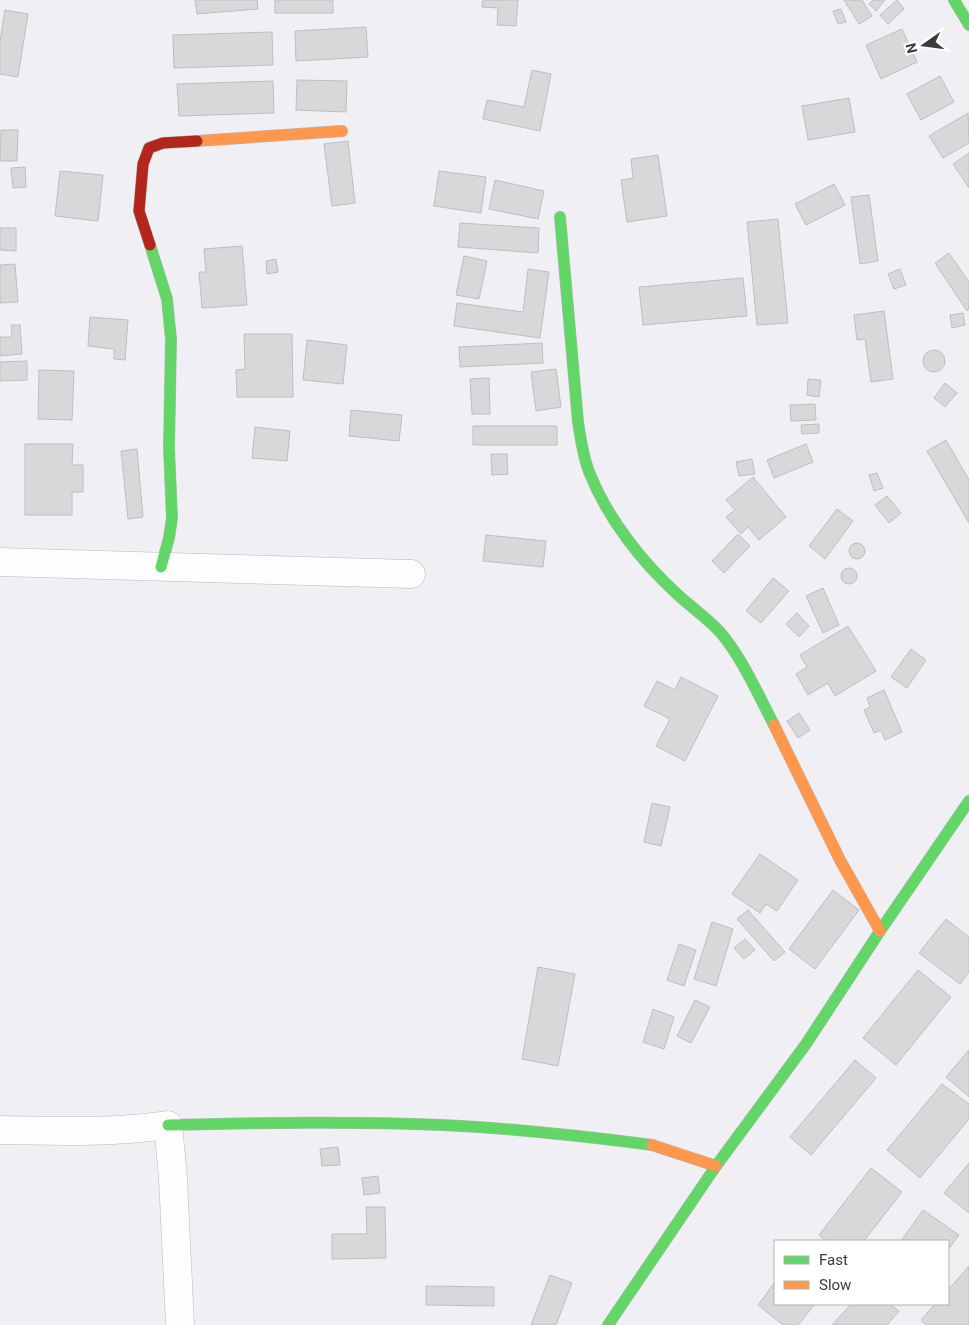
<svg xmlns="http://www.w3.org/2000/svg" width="969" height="1325" font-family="Roboto,sans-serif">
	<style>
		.building { fill: #d9d7da; stroke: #bebec1 }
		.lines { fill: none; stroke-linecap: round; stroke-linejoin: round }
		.street-casing { stroke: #b8b8bc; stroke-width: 29 }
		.fast-casing { stroke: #b8b8bc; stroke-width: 12 }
		.slow-casing { stroke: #b8b8bc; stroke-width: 12 }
		.jam-casing { stroke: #b8b8bc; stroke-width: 12 }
		.street { stroke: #fdfdfd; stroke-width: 28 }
		.fast { stroke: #63d668; stroke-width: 11 }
		.slow { stroke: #ff974d; stroke-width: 11 }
		.jam { stroke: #b3261e; stroke-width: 11 }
	</style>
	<rect width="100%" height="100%" fill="#f0f0f4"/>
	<!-- building -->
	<path class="building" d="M195 0H257L258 9 197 14Z
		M275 0H333V13H275Z
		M483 0H518L516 26 497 25 498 8 482 7Z
		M844 0H862L872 16 859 24Z
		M873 0H885L876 11 869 4Z
		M897 0 904 9 888 24 880 15Z
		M841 9 846 22 838 24 833 11Z
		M5 10 28 14 18 77 0 74V41Z
		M366 27 368 57 296 61 295 31Z
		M902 29 917 62 881 79 866 45Z
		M272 32 273 65 174 68 173 35Z
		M532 70 551 74 540 131 483 119 487 100 524 107Z
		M940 76 954 102 921 120 907 94Z
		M297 80 347 81 346 112 296 110Z
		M273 81 274 113 179 116 177 84Z
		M849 98 855 132 808 140 802 106Z
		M968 113 969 143 943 158 929 136Z
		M1 130H18L17 161H0Z
		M348 141 355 203 332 206 324 144Z
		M969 153V188L953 164Z
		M658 155 667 216 627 222 621 180 633 178 631 159Z
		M25 167 26 187 13 188 11 168Z
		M60 171 103 175 98 221 55 216Z
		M439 171 486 177 481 213 434 206Z
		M495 180 544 191 538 219 489 209Z
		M834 184 845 205 806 225 795 204Z
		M869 195 878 261 860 264 851 197Z
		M778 219 788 323 757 325 747 222Z
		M460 223 539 228 538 253 458 247Z
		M0 228H16V251L0 250Z
		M242 246 247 305 202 308 199 272H206L204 249Z
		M949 253 969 282V309L967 311 935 263Z
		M464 256 487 261 479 299 456 295Z
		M276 259 278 272 267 274 266 261Z
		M15 264 18 302 0 303V265Z
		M528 269 549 272 540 338 454 326 457 303 523 312Z
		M900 269 906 285 894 289 888 274Z
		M743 278 747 316 643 325 639 287Z
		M884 311 893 379 871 382 865 339 857 340 854 315Z
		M963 313 965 325 952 328 950 315Z
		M90 317 128 320 125 360 114 359V349L88 346Z
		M11 325H20L22 354 0 356V337H12Z
		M244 334H292L293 397H237L236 370 245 369Z
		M307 340 347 345 343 384 303 380Z
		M542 343 543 363 460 367 459 347Z
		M923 361a11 11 0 1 1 22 0a11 11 0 1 1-22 0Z
		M27 361V380L0 381V362Z
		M556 369 561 407 536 411 531 372Z
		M39 370 74 371 72 420 38 419Z
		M489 378 490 414H472L470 379Z
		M808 379 821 380 819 397 807 395Z
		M945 383 957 393 945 407 934 398Z
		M815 404 816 420 791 421 790 405Z
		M351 410 402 415 399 441 349 436Z
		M819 424V433L802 434 801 425Z
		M473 426H557V445H473Z
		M255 427 290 431 287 461 252 458Z
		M946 440 969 480V523L927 451Z
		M25 444H73L72 465H83V492H72V515H25Z
		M806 444 813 462 774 478 767 460Z
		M137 449 143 517 128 519 121 451Z
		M491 454H507L508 474 492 475Z
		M752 459 755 474 739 476 736 462Z
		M877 473 883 488 874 491 869 475Z
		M753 477 786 517 759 540 748 527 741 534 726 517 735 510 726 500Z
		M887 496 901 513 889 523 875 505Z
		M837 509 853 521 825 559 809 546Z
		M738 534 750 546 724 573 712 561Z
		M486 535 546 541 543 567 483 561Z
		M849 551a8 8 0 1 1 16 0a8 8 0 1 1-16 0Z
		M841 576a8 8 0 1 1 16 0a8 8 0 1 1-16 0Z
		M773 578 789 591 761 623 746 611Z
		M823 588 839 625 823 633 806 596Z
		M797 613 809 626 799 637 786 624Z
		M848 626 876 671 835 696 828 683 808 695 796 674 807 667 800 655Z
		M911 649 926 660 907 688 891 677Z
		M681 677 718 696 685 761 656 746 670 719 644 706 657 681 675 690Z
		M884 690 902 732 885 740 881 730 874 733 864 710 870 707 867 698Z
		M799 713 810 730 798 738 787 721Z
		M652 803 670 807 661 846 644 842Z
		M760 854 798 880 777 911 766 904 760 913 732 894Z
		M833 890 859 910 815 969 789 949Z
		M748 910 785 952 774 961 737 919Z
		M946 919 969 937V972L960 984 919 953Z
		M712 922 733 929 716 986 694 979Z
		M745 939 755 950 744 959 734 948Z
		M679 944 696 950 684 986 667 980Z
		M538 967 575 974 558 1066 522 1059Z
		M918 970 951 997 896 1065 863 1038Z
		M695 1000 710 1007 691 1043 677 1036Z
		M653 1009 674 1017 664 1049 643 1042Z
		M969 1050V1097L946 1077Z
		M855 1060 876 1078 811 1155 790 1137Z
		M942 1084 969 1104V1119L920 1178 887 1150Z
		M338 1147 340 1165 322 1166 320 1149Z
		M969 1163V1213L944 1193Z
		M871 1168 902 1192 864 1241H826L819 1235Z
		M378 1176 380 1193 364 1195 362 1178Z
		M366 1207H385L386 1258 332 1259V1234H367Z
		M923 1210 959 1235 948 1250V1241H901Z
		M969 1266V1325H926L921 1320 935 1304H948V1290Z
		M550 1275 572 1283 556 1325H531Z
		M775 1282V1304H815L798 1325H783L758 1305Z
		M426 1286 494 1287V1306L426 1305Z
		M851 1304H890L899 1311 887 1325H832Z"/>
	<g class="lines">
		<defs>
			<path id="street" d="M0 562 411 574
				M0 1130C57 1131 112 1133 168 1125L173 1178 180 1325"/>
			<path id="fast" d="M954 0 969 25
				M560 217 578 422C581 440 583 458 590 474 608 519 642 562 677 594 691 607 707 618 720 632 741 656 759 696 774 725
				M150 245 167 299 171 339 169 448 172 518 169 538 161 567
				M168 1125C259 1123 350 1121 441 1125 511 1128 582 1136 652 1145
				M608 1325 716 1166 806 1044 880 931 969 801"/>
			<path id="slow" d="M197 141 342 131
				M774 725 840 860 880 931
				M652 1145 716 1166"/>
			<path id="jam" d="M150 245 139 211 143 164 149 148 163 143 197 141"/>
		</defs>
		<!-- street casing -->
		<use href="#street" class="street-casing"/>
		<!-- fast casing -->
		<use href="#fast" class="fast-casing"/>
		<!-- slow casing -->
		<use href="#slow" class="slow-casing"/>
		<!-- jam casing -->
		<use href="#jam" class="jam-casing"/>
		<!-- street -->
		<use href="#street" class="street"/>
		<!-- fast -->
		<use href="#fast" class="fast"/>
		<!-- slow -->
		<use href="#slow" class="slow"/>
		<!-- jam -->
		<use href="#jam" class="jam"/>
	</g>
	<!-- legend -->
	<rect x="774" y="1240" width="175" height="65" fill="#ffffff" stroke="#b0b1b1"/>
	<rect x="784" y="1256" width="25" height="8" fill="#63d668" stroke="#b0b1b1"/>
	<text x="819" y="1265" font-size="15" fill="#3a3b3d">Fast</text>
	<rect x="784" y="1281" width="25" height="8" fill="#ff974d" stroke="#b0b1b1"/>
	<text x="819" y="1290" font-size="15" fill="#3a3b3d">Slow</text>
	<!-- north arrow -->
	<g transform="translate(924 45) rotate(256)" stroke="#ffffff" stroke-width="4" paint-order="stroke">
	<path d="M0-4L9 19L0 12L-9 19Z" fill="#3a3b3d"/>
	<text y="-8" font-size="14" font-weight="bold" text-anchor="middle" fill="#3a3b3d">N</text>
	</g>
</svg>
